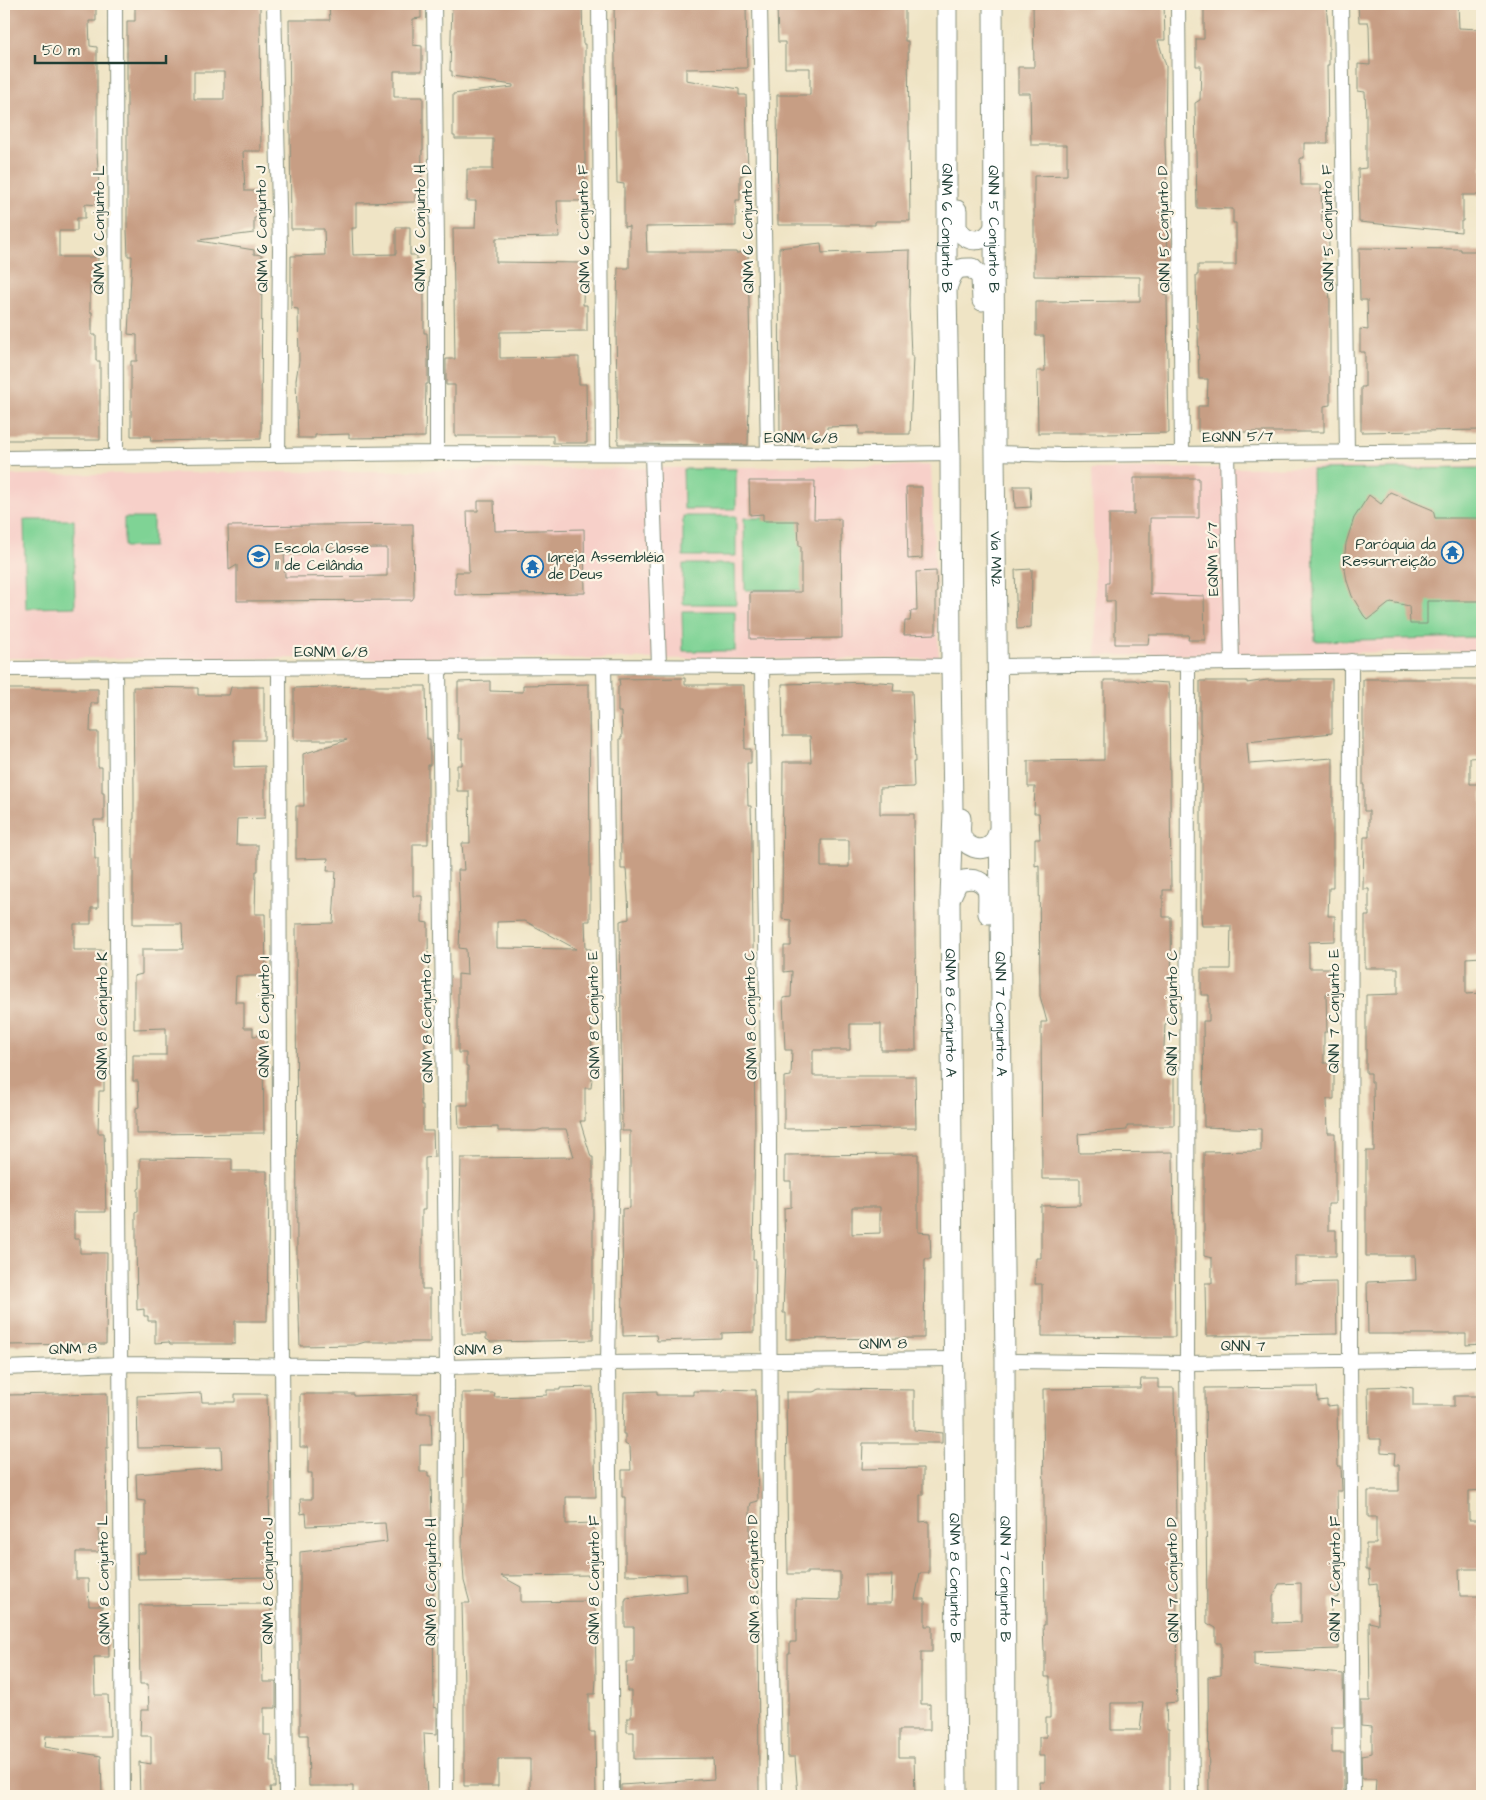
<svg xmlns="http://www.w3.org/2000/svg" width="1486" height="1800" font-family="'Architects Daughter',sans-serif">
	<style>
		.built { fill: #f7d0c9 }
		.green { fill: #7fd395; stroke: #4f8864 }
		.building { fill: #c79e84; fill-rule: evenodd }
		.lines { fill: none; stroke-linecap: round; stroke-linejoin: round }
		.street-casing { stroke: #87907c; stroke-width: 16 }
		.secondary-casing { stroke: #87907c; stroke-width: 21 }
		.street { stroke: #fff; stroke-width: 14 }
		.secondary { stroke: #fff; stroke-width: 19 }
		.labels { text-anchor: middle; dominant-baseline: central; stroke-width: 4.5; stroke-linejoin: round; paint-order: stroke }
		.street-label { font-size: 15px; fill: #1f3d34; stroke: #fcf5e5 }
		.poi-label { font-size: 15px; fill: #1f3d34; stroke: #fcf5e5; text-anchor: start }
	</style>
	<rect width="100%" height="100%" fill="#fcf5e5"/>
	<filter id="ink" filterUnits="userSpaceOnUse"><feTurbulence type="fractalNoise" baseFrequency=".02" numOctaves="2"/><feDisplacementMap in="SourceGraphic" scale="10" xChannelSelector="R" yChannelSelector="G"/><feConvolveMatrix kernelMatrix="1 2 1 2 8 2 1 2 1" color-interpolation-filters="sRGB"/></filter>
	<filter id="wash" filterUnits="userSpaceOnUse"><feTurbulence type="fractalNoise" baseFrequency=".0096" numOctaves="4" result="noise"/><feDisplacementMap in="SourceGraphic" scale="20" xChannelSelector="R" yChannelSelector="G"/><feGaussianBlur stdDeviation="1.12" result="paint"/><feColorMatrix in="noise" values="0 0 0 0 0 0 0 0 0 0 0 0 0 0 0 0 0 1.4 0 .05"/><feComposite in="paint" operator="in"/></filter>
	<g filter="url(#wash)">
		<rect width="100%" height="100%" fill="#efe4c5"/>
		<!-- built -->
		<path class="built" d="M931 465 939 659 4 658V475Z
			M1482 466V651L1096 656 1092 469Z"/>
		<!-- green -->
		<path class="green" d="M1482 468V637L1315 641 1312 470Z
			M683 469H736V509H684Z
			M683 516H736V556H683Z
			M124 518H153V547H124Z
			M744 518H801L802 590H745Z
			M24 520H74L75 607 26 608Z
			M683 564H735L736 604H683Z
			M682 611H735V651H683Z"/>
		<g id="blocks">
			<!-- building -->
			<path class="building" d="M4 4H96V21H89L90 46 97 47V152L100 205 85 204V218H77V231H59V257H98V283H90V312H92V335H96V361H100V440H6V437H4Z
				M135 4H260L261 151H243L245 191H260V218H254V233L199 240V241L254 250V254L262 255 261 439 150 441 151 436H131V361H137V335L128 334 132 256H128L127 230V21H135ZM194 72H224V99H194Z
				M329 4 421 5V18L413 19V45L422 46V71H394V97H423V150H422L421 195H415V202L356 203V228H352L353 255 396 254V227H410V255H417V281H424V333H427L428 359V384H426L425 437 349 438V434L315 435V438H298L296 380 299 361 298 309 291 308V256L325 255 324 229H291L289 20H330Z
				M452 4H582L583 44H585V201H557L559 237 496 238V262L584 263 583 305H587V331L500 332V358L579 357V384H586L587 443H553V436H455V385H446V359H455L453 228H475L476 201H467V169H493V139H455V136H453V94L513 87V85L452 76V71H450Z
				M614 4 746 5 747 68 686 69V80L739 89V95H746L748 173 740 176V200H736V226L646 227 647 252H736V253L748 252 750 357 748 445 618 444 616 331 618 268H629V226L624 227V184L617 183Z
				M777 4 905 5V41H908L910 221H875V225H778L777 95H810V68H785V42H778Z
				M1033 4H1164L1165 40H1158L1166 66 1165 144 1168 223 1167 266H1164V295H1167L1169 433 1103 434V433H1038L1037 371H1045L1044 336H1036V302L1140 301V277L1034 276V176L1067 175V145H1031L1030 93H1018V67H1034Z
				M1204 4H1234V7L1262 6V4H1326L1329 38V65H1327L1328 143H1304V158H1300L1301 185H1321L1322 222H1328L1329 247 1324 256 1326 264V290H1329L1330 300V405L1324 406V432H1198V406H1207L1208 379H1199L1198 328H1197L1196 275H1198V265H1236V223H1233V209L1197 208 1195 103 1200 100 1201 66H1196V39H1204Z
				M1358 4H1458L1459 28 1479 29V38H1482V195H1463V221H1461V232L1359 222 1358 169 1366 168V117L1365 92 1358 91V64L1370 65 1369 26 1368 22H1359Z
				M821 243 822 253 910 250 909 306 911 356H913L910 434H859V426L827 427V435L780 436 779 248Z
				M1359 248 1461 249V251H1482V430L1361 432V387H1365V352H1360V329L1368 330 1367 300H1360Z
				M1134 478H1199V518H1150V594L1204 596 1205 640H1188L1189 635H1149L1148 644H1115V601H1106V583H1109V514H1134Z
				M749 481H815L814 519H841L842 638 750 639V592H801V546H799L798 521H763V514L750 515Z
				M1014 486H1030L1031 507 1015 508Z
				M906 487H922V558L908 559Z
				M1390 492 1433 510 1435 518H1482V601H1427V624H1410L1409 606 1391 602 1368 620 1364 616 1352 596 1347 581 1344 564 1346 543 1354 518 1369 495 1381 504Z
				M478 501H494L495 531 584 529 585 593 455 595V577L456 576V572H469L467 511H478Z
				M413 524 414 597 412 600 237 601V565L229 570 228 526ZM387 548V576L285 577 284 549Z
				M1032 569 1031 628 1017 629 1015 570Z
				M936 571 937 592H936V634L904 635 905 621H910L911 611H917L916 572Z
				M685 678V685H744L745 749H751V763H747L748 806H751L752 842 755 1129 753 1260H756L755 1316H754V1332L722 1333V1339L657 1341 656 1335 623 1336 622 1209 630 1208V1131H622L620 921 629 919 628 895 626 869H621L620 738H622L621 712H618V686H620L619 679Z
				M1298 679H1332V733L1247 742 1249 764 1333 758V888H1329L1328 916H1335V941L1309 942V968H1334V994H1326L1327 1032H1324V1063H1329V1073H1334V1099H1327L1328 1133H1335V1204H1328V1230H1336V1256H1295V1283L1336 1282 1337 1334 1206 1336 1205 1283H1212V1258L1204 1256V1152L1261 1151V1129L1204 1127 1203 1021H1209V995H1201V969H1230L1231 926H1202L1201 916V733H1200V681H1247V683L1267 680H1298Z
				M1363 679H1482V757L1470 758V784H1482V957L1466 958V994L1482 993V1344L1466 1345V1334H1368L1367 1282 1416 1280 1415 1256H1366V1151H1374L1373 1082H1371V1073H1366V995L1398 994V968H1365V916H1369V889H1363L1364 837H1369V811H1364V785H1363Z
				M1104 680H1136L1137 681 1168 683 1169 687 1171 890H1163V917H1171L1172 1021 1165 1024 1164 1047 1165 1073 1174 1074V1126H1127V1130L1078 1134 1079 1153 1173 1152 1175 1337 1042 1336V1284H1035L1036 1258H1041V1206L1080 1205V1179H1042L1041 1022H1047L1040 996 1039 865 1035 866V839H1040L1039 813H1034L1035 787H1028V761L1104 760Z
				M490 681V691L523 692V685L589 684 590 869V921H585L586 949H591L592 1078 591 1088H585V1121H580L591 1157H593V1340L491 1342 486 1339V1334H462L459 1210H460L461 1158 574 1157 566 1129H543L536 1131H498V1127L459 1128 458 1105H468V1066H466V1053H458V974L467 975 466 949 459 948 460 922 458 870H464L462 843H470L469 791H457V765H462V739H458V682ZM525 921 576 949 497 948V922Z
				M880 682 894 683 893 691H912L915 762H913L914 787 880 788V814H914L916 1050H881V1024H850V1050H813V1076H915L916 1128 784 1129V1077L791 1076 792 1050H785L783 998 791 997 792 971 784 972V946H791V920L782 919 783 762H811L810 736H783L782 684ZM821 840H849V867H821Z
				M367 686H426L427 739H430V765H428V844H413V896H422V922L428 923 429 1036 425 1035V1062H423V1074H420L421 1105H423V1131H433L434 1157 425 1158V1210H422V1289H430V1342H365L355 1345 300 1346 297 1263 296 924 333 923 336 871H327L328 858 296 859V806H304L303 754 347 740H294V688Z
				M133 687 198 688V695H229L231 687H264V740H234V767L265 766V818L237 819 236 845H258V871H256L255 914H265L266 976H236L235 1002H244V1028H253V1036L266 1035V1055H263L264 1133 136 1134V1108L139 1107 138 1081H133V1055H166V1028L134 1029V976L142 974V949H183L182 924H133V819H134V793Z
				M4 689H98V703H91L90 732H98V767H102V793H104V820H94L95 859H98V908H91V924H74V950H104V1091H99L98 1133H104L106 1212H74V1239H80V1253H107L106 1344 4 1345Z
				M918 1154V1232L930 1233 931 1259H925L924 1338 786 1339V1313H783L785 1260 784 1208 791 1207V1181H785V1155ZM852 1207H880V1233L852 1234Z
				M140 1158 232 1159V1171H267V1185H269L267 1321H235V1344H170L169 1342 155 1343V1321H148V1316H144V1309L137 1310 136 1238V1212H138V1189L140 1188Z
				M1141 1379H1158V1388H1174L1176 1519 1174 1518V1571H1176L1177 1598 1176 1677 1177 1702 1166 1703 1167 1729H1169V1796H1041L1040 1782H1045V1756H1039V1737H1046V1718H1050V1677H1045V1651L1044 1650 1043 1625H1045L1043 1389 1140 1388ZM1111 1703H1143L1140 1730H1111Z
				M1401 1386 1413 1388V1406H1454V1396H1477V1406H1482V1490L1469 1491V1520H1482V1569H1459L1460 1596H1482V1796H1375L1376 1779H1362L1361 1755 1372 1753V1727L1361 1726V1701H1370L1369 1622 1378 1624 1377 1584 1370 1585 1369 1570H1366V1544H1376V1517H1368V1491H1399V1465H1394L1395 1453 1381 1452V1439H1369L1368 1387Z
				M593 1387 596 1497H566V1524L594 1523V1575L501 1576 521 1587V1602L595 1601 596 1680 595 1694H589V1732H595L596 1796H530V1759H498V1786H464V1685L462 1603H470L464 1581 462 1550 463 1502 462 1393H495L494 1397 527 1396 547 1395V1390H560V1388Z
				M1317 1387 1318 1401 1327 1400V1406L1337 1405 1338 1466H1341L1342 1491H1337L1339 1597 1331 1599V1622H1338V1649L1254 1652V1666L1343 1674 1344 1727H1332V1753H1344V1796H1209L1208 1677 1221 1675V1643H1216V1628L1207 1623 1205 1388ZM1301 1583V1622L1273 1623V1596L1279 1584Z
				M723 1389 756 1390 758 1501 751 1503 750 1507V1548H752L753 1575 758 1574 759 1796H621V1785L714 1779 713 1758 634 1759V1732H627V1718H631V1691H627L626 1662H634V1627H625V1601H626V1598L687 1591 686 1574 625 1575V1497H622V1470H631L630 1447 625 1444V1434H623L624 1392 657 1391V1395H693V1391H723Z
				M820 1389 914 1390V1430L942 1433V1443H863L862 1469 923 1468V1495H920V1522L929 1521V1573H920L915 1599H925V1626H932V1652H921V1704H930V1730H899V1757H914L915 1796H798L795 1757H788V1653H790V1642H796V1599L840 1600V1572H807V1574H788L786 1392H813ZM865 1575H892L891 1603H866Z
				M107 1393 108 1448H106L107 1526H99V1552H76V1579H88L89 1606H102V1622H108L109 1657H94L95 1695H108L110 1736H46L45 1747 101 1756 102 1796H4V1397H7L8 1395Z
				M201 1393 202 1402H235V1394H267L269 1473H270V1499L269 1498 272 1577 138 1579 137 1553H145V1501L137 1500 136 1474 222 1468 221 1447 138 1448 137 1396Z
				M300 1394H354V1396L418 1394 417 1413H431L432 1445H420V1472H428V1476H431L432 1524H433V1603L434 1707 437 1708V1734L424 1733 427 1796H353V1786H309L308 1735H300V1552L387 1542 385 1523 307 1526 306 1513 301 1514 300 1499H312V1473H308V1447H300Z
				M271 1604V1630H262L263 1682H276V1708H264V1735H271L270 1761H275V1787H270L271 1795 140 1796 139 1762 151 1764V1736H140L141 1710H149L148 1684H140L139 1605Z"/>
		</g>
	</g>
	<g filter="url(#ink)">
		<use href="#blocks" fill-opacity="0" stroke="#87907c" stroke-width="1"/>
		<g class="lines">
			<defs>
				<path id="street" d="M115 4 116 456
					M274 4 280 249 278 455
					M434 4 437 243V453
					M599 4 603 453
					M760 4 768 454
					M1178 4 1182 454
					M1341 4 1347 452
					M995 453 1062 455 1482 451
					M1227 453 1232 663
					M652 454 659 666
					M4 458 437 453 880 454 950 453
					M1351 661 1350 1361 1353 1796
					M1188 664 1187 1363 1192 1796
					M604 666 612 1148 608 1363 612 1796
					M998 666 1482 660
					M762 667 769 1138 770 1587 775 1796
					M115 668C121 1044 118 1420 123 1796
					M279 668 280 1145 286 1796
					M439 668 447 1367 446 1796
					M4 669 604 666 762 667 884 665 951 666
					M1005 1361 1187 1363 1482 1359
					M4 1368 120 1364 447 1367 608 1363 953 1359"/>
				<g id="secondary">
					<path id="s1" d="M947 4V289L950 453 951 666 953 811 950 899 957 1796"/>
					<path id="s2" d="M993 4 995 453 1005 1361 1006 1796"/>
					<path d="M957 210V228C967 244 986 244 994 227"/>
					<path d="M947 288C953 272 954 267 972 268L981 277 982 301"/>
					<path d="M961 818C961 823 960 829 961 834 964 847 982 854 992 844 996 840 997 834 999 830"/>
					<path d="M950 899 958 882C968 878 981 877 987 890 989 896 987 907 988 914"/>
				</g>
			</defs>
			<!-- street casing -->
			<use href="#street" class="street-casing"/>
			<!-- secondary casing -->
			<use href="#secondary" class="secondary-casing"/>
			<!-- street -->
			<use href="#street" class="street"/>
			<!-- secondary -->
			<use href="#secondary" class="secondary"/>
		</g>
	</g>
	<!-- icons -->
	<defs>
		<symbol id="temple-ring" viewBox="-11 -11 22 22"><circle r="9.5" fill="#fcf5e5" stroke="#1f6fb2" stroke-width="1.5"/><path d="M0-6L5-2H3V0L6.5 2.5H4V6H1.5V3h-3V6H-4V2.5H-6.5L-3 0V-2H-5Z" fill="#1f6fb2"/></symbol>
		<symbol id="school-ring" viewBox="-11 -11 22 22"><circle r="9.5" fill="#fcf5e5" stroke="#1f6fb2" stroke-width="1.5"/><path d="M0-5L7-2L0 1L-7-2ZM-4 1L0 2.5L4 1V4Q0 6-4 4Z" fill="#1f6fb2"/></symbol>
	</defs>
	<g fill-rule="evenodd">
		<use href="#temple-ring" x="1440" y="540" width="25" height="25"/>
		<use href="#school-ring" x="246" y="544" width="25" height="25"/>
		<use href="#temple-ring" x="520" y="554" width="25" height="25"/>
	</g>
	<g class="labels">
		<!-- street labels -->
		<g class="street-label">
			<text transform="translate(420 228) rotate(-90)">QNM 6 Conjunto H</text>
			<text stroke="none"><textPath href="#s1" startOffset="224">QNM 6 Conjunto B</textPath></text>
			<text stroke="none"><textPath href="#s2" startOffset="225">QNN 5 Conjunto B</textPath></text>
			<text transform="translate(1328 228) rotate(-91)">QNN 5 Conjunto F</text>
			<text transform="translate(262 229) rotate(-91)">QNM 6 Conjunto J</text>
			<text transform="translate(584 229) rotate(-91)">QNM 6 Conjunto F</text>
			<text transform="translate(748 229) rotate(-91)">QNM 6 Conjunto D</text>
			<text transform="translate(1164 229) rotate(-91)">QNN 5 Conjunto D</text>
			<text transform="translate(99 230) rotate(-90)">QNM 6 Conjunto L</text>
			<text transform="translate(1238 437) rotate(-1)">EQNN 5/7</text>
			<text x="801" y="438">EQNM 6/8</text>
			<text transform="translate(1213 559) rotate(-91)">EQNM 5/7</text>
			<text stroke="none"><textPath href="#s2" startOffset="555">Via MN2</textPath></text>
			<text x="331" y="652">EQNM 6/8</text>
			<text transform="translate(1334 1011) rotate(-90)">QNN 7 Conjunto E</text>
			<text stroke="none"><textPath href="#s1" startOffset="1009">QNM 8 Conjunto A</textPath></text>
			<text stroke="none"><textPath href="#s2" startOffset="1010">QNN 7 Conjunto A</textPath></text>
			<text transform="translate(1172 1013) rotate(-90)">QNN 7 Conjunto C</text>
			<text transform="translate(594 1015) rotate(-91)">QNM 8 Conjunto E</text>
			<text transform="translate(751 1015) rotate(-91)">QNM 8 Conjunto C</text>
			<text transform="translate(102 1016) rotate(-90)">QNM 8 Conjunto K</text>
			<text transform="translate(264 1017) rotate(-90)">QNM 8 Conjunto I</text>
			<text transform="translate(427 1018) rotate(-91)">QNM 8 Conjunto G</text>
			<text transform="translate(883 1344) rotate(-1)">QNM 8</text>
			<text x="1243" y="1346">QNN 7</text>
			<text transform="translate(73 1349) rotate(-2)">QNM 8</text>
			<text transform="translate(478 1350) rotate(-1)">QNM 8</text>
			<text stroke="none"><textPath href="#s1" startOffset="1574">QNM 8 Conjunto B</textPath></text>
			<text transform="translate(754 1579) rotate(-91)">QNM 8 Conjunto D</text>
			<text stroke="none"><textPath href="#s2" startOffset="1575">QNN 7 Conjunto B</textPath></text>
			<text transform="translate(1335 1579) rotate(-90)">QNN 7 Conjunto F</text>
			<text transform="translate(104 1580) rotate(-91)">QNM 8 Conjunto L</text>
			<text transform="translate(594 1580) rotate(-90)">QNM 8 Conjunto F</text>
			<text transform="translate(1173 1580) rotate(-91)">QNN 7 Conjunto D</text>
			<text transform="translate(268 1581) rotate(-90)">QNM 8 Conjunto J</text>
			<text transform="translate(431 1582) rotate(-90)">QNM 8 Conjunto H</text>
		</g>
		<!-- poi labels -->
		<g class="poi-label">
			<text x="1436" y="544" text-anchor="end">Paróquia da<tspan x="1436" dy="17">Ressurreição</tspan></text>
			<text x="275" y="548">Escola Classe<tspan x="275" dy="17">11 de Ceilândia</tspan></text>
			<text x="548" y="557">Igreja Assembléia<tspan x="548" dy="17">de Deus</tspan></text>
		</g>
	</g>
	<!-- margin -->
	<rect width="1486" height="1800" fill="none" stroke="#fcf5e5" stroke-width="20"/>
	<!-- scale -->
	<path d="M35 55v8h131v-8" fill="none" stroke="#1f3d34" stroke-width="2.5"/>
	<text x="42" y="55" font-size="15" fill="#1f3d34" stroke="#fcf5e5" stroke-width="4" paint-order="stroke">50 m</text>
</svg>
